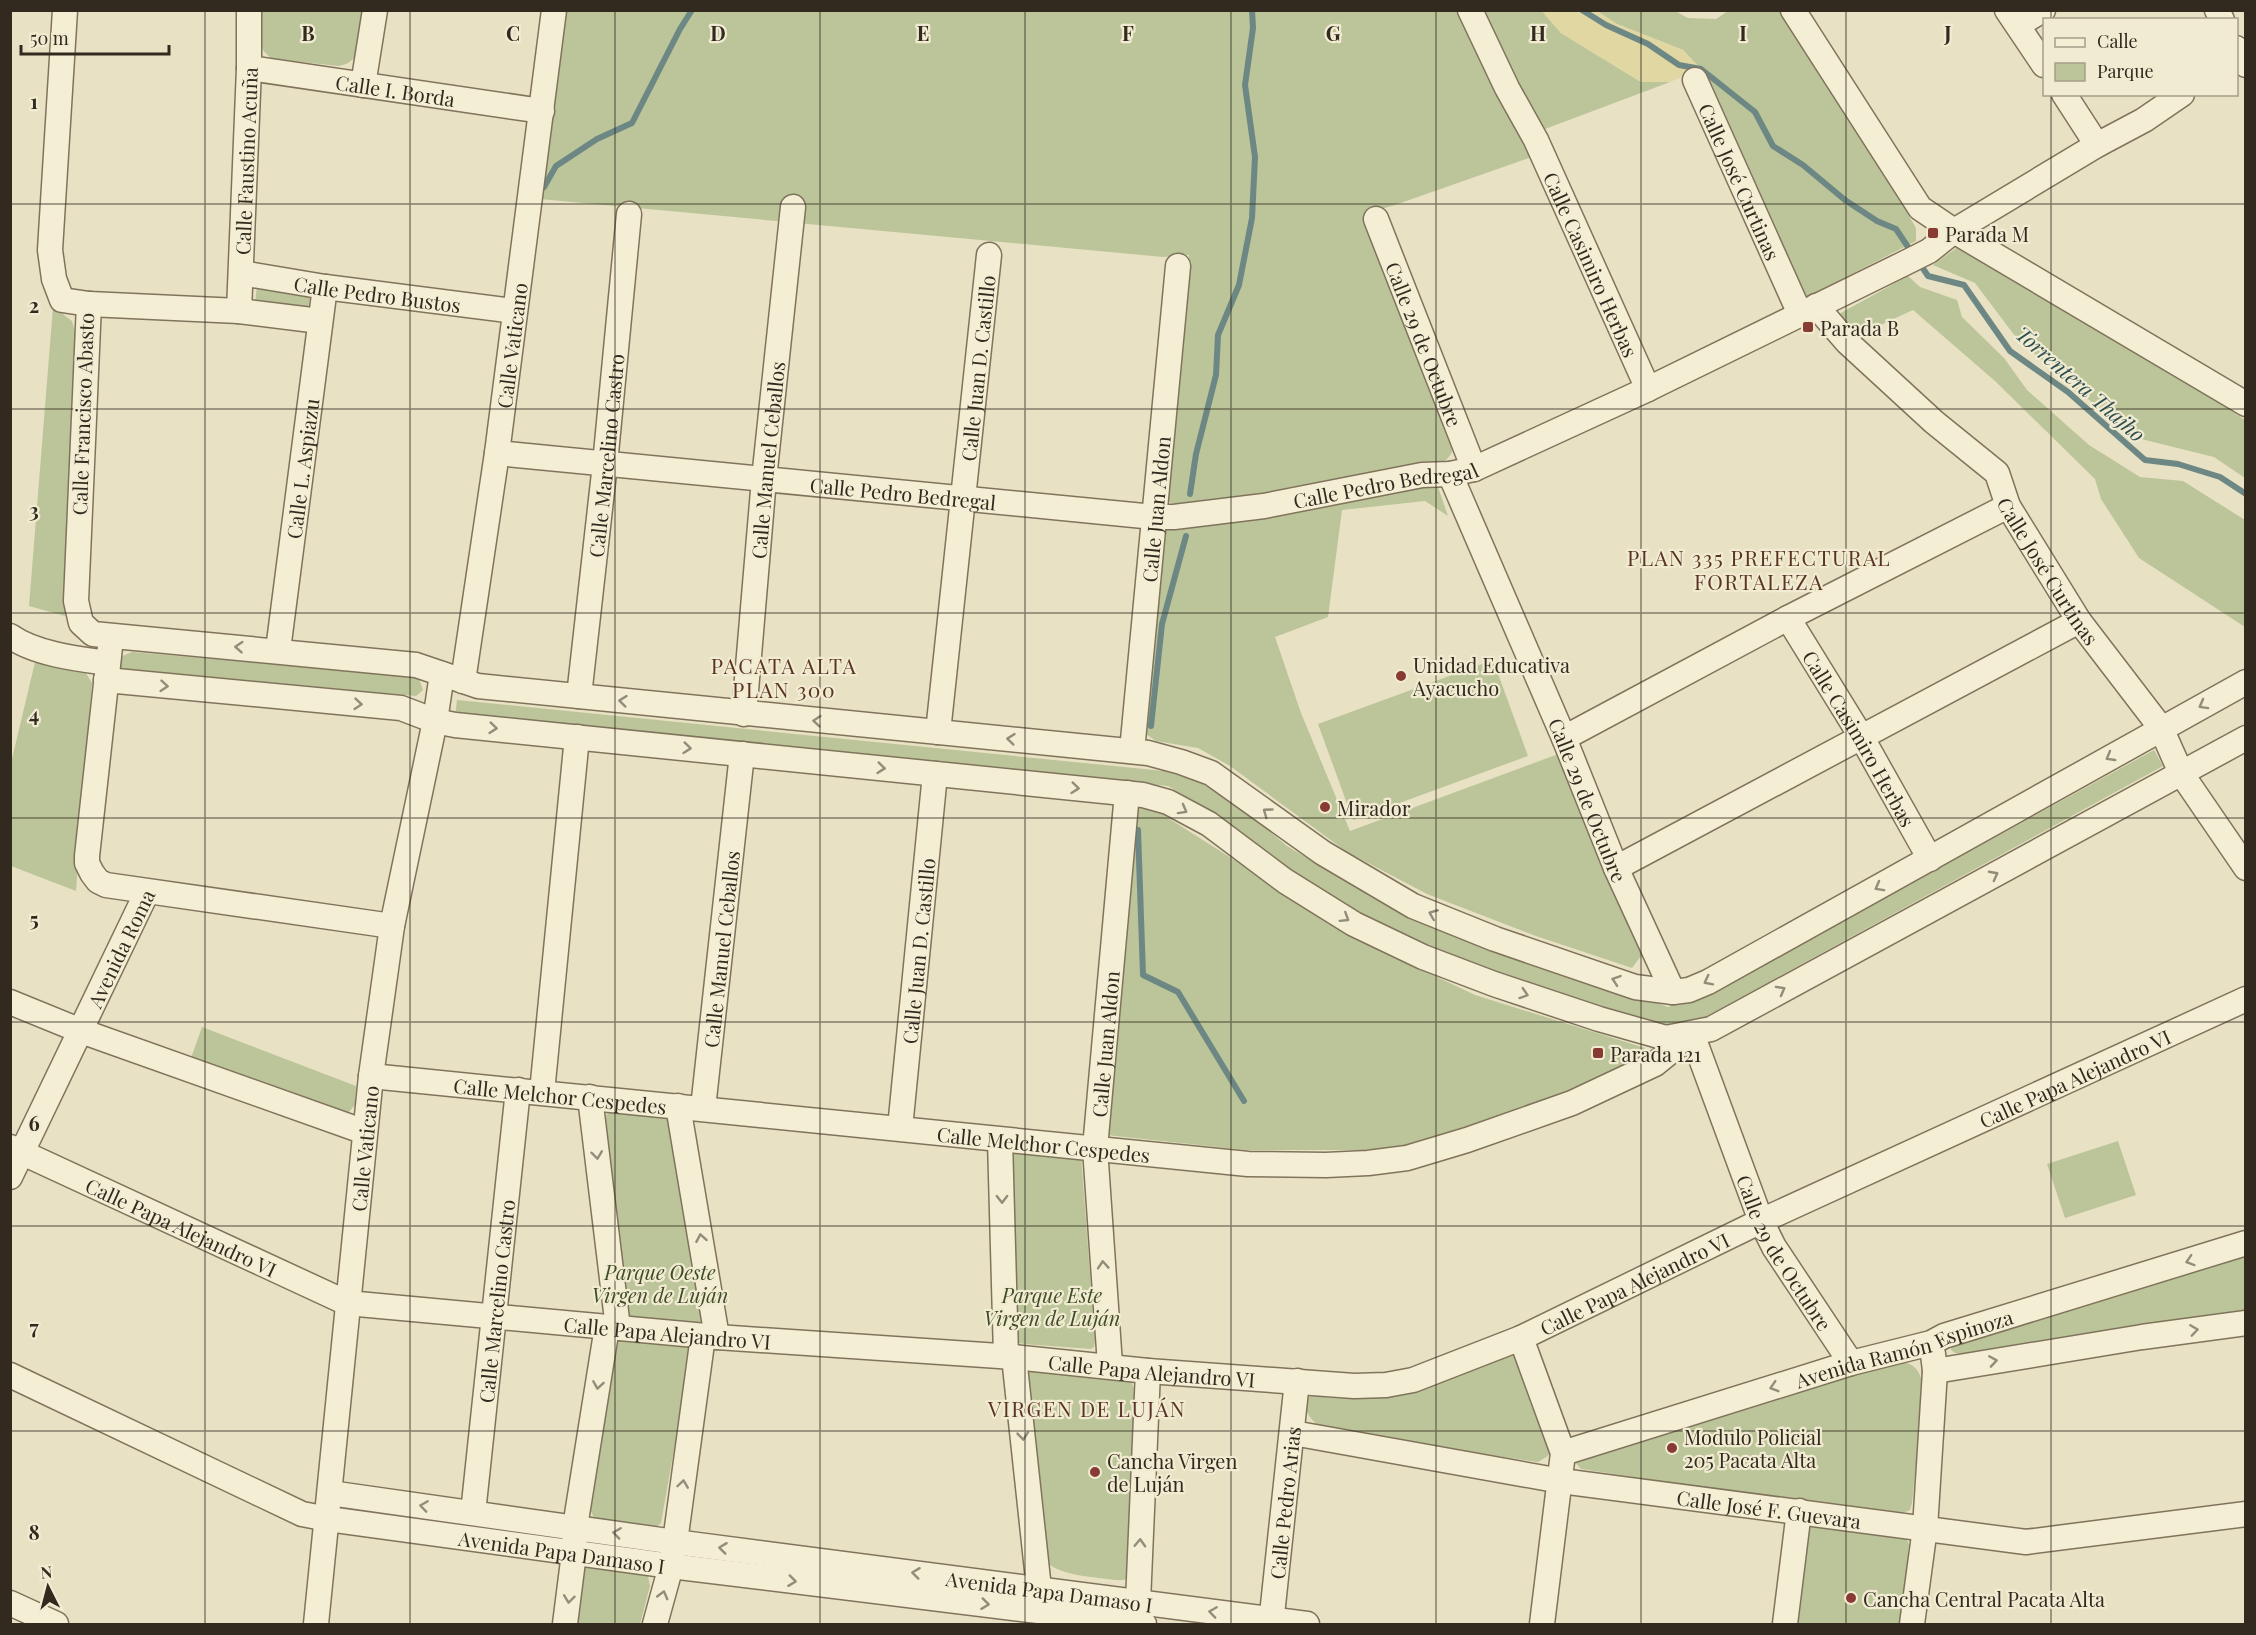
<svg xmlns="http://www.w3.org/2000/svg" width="2256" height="1635" font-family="'Playfair Display',serif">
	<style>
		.green { fill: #bbc599 }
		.sand { fill: #e1d7a3 }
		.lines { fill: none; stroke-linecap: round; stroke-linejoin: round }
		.stream { stroke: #6d8884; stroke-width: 6 }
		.minor-casing { stroke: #80735c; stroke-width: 27 }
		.minor { stroke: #f4eed5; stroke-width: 24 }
		.oneway { stroke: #938c7a }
		.grid { fill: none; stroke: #322a1e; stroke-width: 1.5; stroke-opacity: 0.55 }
		.poi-dot { fill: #883b33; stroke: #f1ebd2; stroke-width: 2 }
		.labels { text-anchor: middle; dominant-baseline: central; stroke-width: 4.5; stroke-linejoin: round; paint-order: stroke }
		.street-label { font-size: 20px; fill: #322a1e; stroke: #f1ebd2 }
		.poi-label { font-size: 20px; fill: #322a1e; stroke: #f1ebd2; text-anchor: start }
		.park-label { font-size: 20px; font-style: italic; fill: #3f4c27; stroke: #f1ebd2 }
		.water-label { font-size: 21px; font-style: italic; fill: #2f4f50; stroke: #f1ebd2 }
		.neighbourhood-label { font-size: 21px; letter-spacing: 1.5px; fill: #593323; stroke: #f1ebd2 }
		.grid-label { font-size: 20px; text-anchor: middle; font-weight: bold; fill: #322a1e; stroke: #f1ebd2; stroke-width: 4.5; stroke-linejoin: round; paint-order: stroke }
	</style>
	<rect width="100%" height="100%" fill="#e8e1c3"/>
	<!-- green -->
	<path class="green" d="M258 11H365C362 32 365 63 338 66L273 59C254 47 259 31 258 11Z
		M566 11H1542L1561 33 1641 82H1670L1545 129 1529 158 1395 205 1363 214 1454 441C1452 463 1442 462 1424 467L1265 496 1176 506 1165 499 1189 255 1163 257 540 199Z
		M1597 11H1675L1688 18 1716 19 1728 11H1780L1889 181 1916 228V241L1805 298 1720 104 1701 69 1683 50 1617 24Z
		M1959 246 2181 377 2245 420V478L2214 457 2133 437 2018 340 1975 283 1933 265Z
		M1908 276 1920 287 1957 300 1962 317 2004 358 2027 390 2089 445 2140 477 2183 481 2245 520V627L2139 558 2101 499 2095 479 1995 381 1913 310 1861 334 1839 314Z
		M257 286 311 292 308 309 255 303Z
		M53 307 72 321 78 343 65 616 29 606Z
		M1425 483 1438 487 1448 516 1425 501 1342 510 1328 617 1275 637 1301 713 1350 831 1561 753 1639 944 1641 956 1632 968 1536 936 1427 894 1347 852 1230 766 1198 748 1156 741 1143 732 1160 539 1167 527Z
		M132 652 414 676 419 679 423 690 416 696 122 669 120 667V657Z
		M36 658 84 670 92 683 76 891 11 866V763Z
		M1493 660 1528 756 1353 820 1318 724Z
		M457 700 1164 771 1197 781 1236 803 1287 846 1373 898 1435 925 1668 1007 1696 999 1741 977 2154 750 2163 766 1707 1016 1679 1025 1650 1023 1483 970 1365 915 1283 867 1220 816 1168 786 455 716Z
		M1135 807 1154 809 1363 942 1475 995 1645 1048 1633 1061 1568 1092 1413 1146 1365 1150H1246L1106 1135Z
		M202 1027 356 1086 355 1105 348 1113 335 1115 190 1061Z
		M609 1111 667 1117 670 1123 703 1320 701 1323 635 1319 629 1315 626 1310 602 1122Z
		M2118 1141 2136 1195 2065 1218 2047 1164Z
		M1010 1144 1081 1154 1095 1341 1094 1347 1091 1349 1024 1344 1019 1343 1013 1338Z
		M2245 1251V1315L1964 1354 1955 1353 1951 1350 1952 1345Z
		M621 1339 691 1346V1353L661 1523 657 1527 650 1529 594 1518 590 1509 614 1346Z
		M1509 1350H1513L1550 1451 1548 1456 1538 1462 1330 1432C1317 1427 1299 1412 1309 1397 1317 1394 1323 1398 1331 1398 1349 1399 1366 1399 1383 1397 1428 1391 1468 1369 1509 1350Z
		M1893 1360C1914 1363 1919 1367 1924 1388L1912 1503 1910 1510 1895 1516 1581 1469 1574 1461Z
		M1030 1369 1130 1379 1136 1393 1127 1577 1124 1580H1115C1097 1577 1059 1576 1047 1562L1027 1373Z
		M1810 1525 1906 1538 1909 1544 1901 1624H1793L1805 1529Z
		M587 1565 644 1572 648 1576 650 1586 640 1624H573L583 1567Z"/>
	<!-- sand -->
	<path class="sand" d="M1542 11H1597L1617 24 1683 50 1701 69 1670 82H1641L1561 33Z"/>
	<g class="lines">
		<!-- stream -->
		<path class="stream" d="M1582 10 1606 25 1648 44 1679 65 1701 69 1755 112 1773 146 1803 165 1845 200 1877 221 1896 229 1912 253
			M544 187 556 166 597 139 632 123 680 29 692 10
			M1918 261 1928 276 1964 285 2010 351 2068 392 2145 460 2178 464 2220 477 2246 494
			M1190 494 1196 454 1216 375 1218 335 1239 285 1252 218 1255 157 1245 85 1253 28 1252 10
			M1151 726 1162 624 1186 536
			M1138 830 1143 975 1178 992 1244 1101"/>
		<defs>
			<g id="minor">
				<path d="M65 10 50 250 54 279 62 300 89 304 239 311 320 321"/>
				<path id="s1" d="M1470 10 1507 88 1536 140 1648 389"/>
				<path d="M1793 10 1920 208 1954 231 2246 404"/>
				<path d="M2007 10 2044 65"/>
				<path d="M2217 10 2222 20"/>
				<path d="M2018 25 2043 10"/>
				<path d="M2236 48 2246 65"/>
				<path id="s2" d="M249 68 542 111"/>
				<path id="s3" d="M1695 80 1800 314"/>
				<path d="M363 85 375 10"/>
				<path d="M2064 94 2097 145"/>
				<path id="s4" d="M1376 219 1474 469"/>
				<path id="s5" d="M241 273 325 287 514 311"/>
				<path d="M89 304 76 601 81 623 93 634 416 665 478 686 1148 753 1181 762 1211 773 1323 853 1413 906 1495 939 1635 987 1673 992 1689 990 1708 982 2246 682"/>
				<path id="s6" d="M1816 306 1847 342 1934 422 1997 473 2008 506 2079 621 2161 728 2181 773 2246 868"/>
				<path id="s7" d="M239 311 249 68V10"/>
				<path id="s8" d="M497 453 1154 517H1174L1264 506 1422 475 1450 474 1474 469 1648 389 1901 265 1929 251 1954 231 2097 145 2144 120 2182 94"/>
				<path id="s9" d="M1450 474 1564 738 1616 868 1673 992"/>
				<path id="s10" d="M1788 618 1862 738 1930 859"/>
				<path d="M10 636C35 654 78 659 108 663"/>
				<path d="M111 638 87 856V863L92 873 98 881 106 885 392 926"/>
				<path id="s11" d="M278 650 325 287"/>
				<path d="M106 680 401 708 435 721 455 725 1143 795 1168 802 1209 824 1285 881 1354 924 1423 957 1494 984 1599 1019 1666 1038 1711 1029 2246 738"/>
				<path id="s12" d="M463 681 497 453 554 10"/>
				<path id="s13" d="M579 696 605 464 629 214"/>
				<path id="s14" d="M744 714 764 479 793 207"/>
				<path id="s15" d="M938 732 989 255"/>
				<path d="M1564 738 1788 618 2008 506"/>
				<path id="s16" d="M1132 751 1178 266"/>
				<path d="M1616 868 2079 621"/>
				<path d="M10 1002 81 1031 365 1132"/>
				<path id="s17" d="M1692 1034 1761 1221 1774 1247 1851 1363"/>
				<path id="s18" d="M371 1076 1248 1164 1326 1165 1368 1163 1407 1158 1467 1140 1572 1103 1655 1064 1692 1034"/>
				<path d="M542 1092 577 737"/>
				<path d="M590 1097 618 1328"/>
				<path d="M678 1106 717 1337"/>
				<path id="s19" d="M703 1108 742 754"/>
				<path id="s20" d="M900 1128 935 774"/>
				<path d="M1000 1140 1006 1356"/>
				<path id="s21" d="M10 1147 347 1303 717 1337 1014 1357 1148 1371 1354 1386 1386 1385 1413 1380 1521 1338 1761 1221 2246 999"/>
				<path id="s22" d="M10 1177 147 892"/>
				<path d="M1521 1338 1563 1453 1542 1624"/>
				<path d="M1014 1357 1039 1589"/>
				<path id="s23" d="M1110 1365 1095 1148 1127 793"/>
				<path d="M1935 1371 2142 1337 2246 1323"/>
				<path id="s24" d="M10 1375 302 1514 328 1519 671 1566 1144 1624"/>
				<path id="s25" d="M1293 1433 1561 1481 2026 1542 2246 1514"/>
				<path id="s26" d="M1563 1453 1851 1363 1931 1343 1944 1336 2246 1243"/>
				<path id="s27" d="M330 1493 675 1542 1307 1624"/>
				<path id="s28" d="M473 1513 518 1090"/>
				<path d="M1138 1602 1148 1371"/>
				<path d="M10 1603 56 1624"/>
				<path id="s29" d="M316 1624 371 1076 392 926 435 721 442 674"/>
				<path d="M565 1624 574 1553 575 1527 607 1327"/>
				<path d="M655 1624 671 1566 675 1542 703 1336"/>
				<path id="s30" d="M1271 1624 1297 1381"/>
				<path d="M1785 1624 1799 1511"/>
				<path d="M1912 1624 1925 1528 1935 1371 1933 1354"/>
			</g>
		</defs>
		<!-- minor casing -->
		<use href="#minor" class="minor-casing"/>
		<!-- minor -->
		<use href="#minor" class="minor"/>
	</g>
	<!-- one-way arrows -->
	<defs><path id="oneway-chevron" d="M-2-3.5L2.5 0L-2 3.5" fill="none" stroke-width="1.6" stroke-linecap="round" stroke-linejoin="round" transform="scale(1.5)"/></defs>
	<g class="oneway">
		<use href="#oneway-chevron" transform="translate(239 647) rotate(-176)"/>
		<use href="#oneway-chevron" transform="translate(164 686) rotate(5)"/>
		<use href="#oneway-chevron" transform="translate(623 701) rotate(-174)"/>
		<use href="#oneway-chevron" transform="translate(358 704) rotate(5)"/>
		<use href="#oneway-chevron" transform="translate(2203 705) rotate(151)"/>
		<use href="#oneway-chevron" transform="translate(817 721) rotate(-175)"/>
		<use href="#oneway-chevron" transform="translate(493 728) rotate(6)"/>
		<use href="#oneway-chevron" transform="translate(1011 739) rotate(-174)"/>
		<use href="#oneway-chevron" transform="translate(687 748) rotate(6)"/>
		<use href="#oneway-chevron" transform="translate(2110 757) rotate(150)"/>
		<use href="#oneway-chevron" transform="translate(881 768) rotate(6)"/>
		<use href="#oneway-chevron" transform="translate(1075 788) rotate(6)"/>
		<use href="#oneway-chevron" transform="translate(1183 810) rotate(29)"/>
		<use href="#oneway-chevron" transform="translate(1267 812) rotate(-144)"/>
		<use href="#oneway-chevron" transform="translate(1994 875) rotate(-28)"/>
		<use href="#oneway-chevron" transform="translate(1879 887) rotate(151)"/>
		<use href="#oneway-chevron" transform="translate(1433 914) rotate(-158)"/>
		<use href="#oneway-chevron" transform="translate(1345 918) rotate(32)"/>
		<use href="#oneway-chevron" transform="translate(1616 980) rotate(-161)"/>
		<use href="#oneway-chevron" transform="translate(1708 981) rotate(153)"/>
		<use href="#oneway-chevron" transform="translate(1781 990) rotate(-29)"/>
		<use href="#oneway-chevron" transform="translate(1524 994) rotate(18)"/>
		<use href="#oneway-chevron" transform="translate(597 1155) rotate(83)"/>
		<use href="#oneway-chevron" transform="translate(1002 1199) rotate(89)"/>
		<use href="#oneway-chevron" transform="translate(701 1238) rotate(-100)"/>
		<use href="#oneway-chevron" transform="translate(2190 1261) rotate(162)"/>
		<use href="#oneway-chevron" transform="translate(1103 1265) rotate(-94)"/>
		<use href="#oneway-chevron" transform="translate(2194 1330) rotate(-8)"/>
		<use href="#oneway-chevron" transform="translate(1993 1361) rotate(-9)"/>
		<use href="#oneway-chevron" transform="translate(598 1385) rotate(99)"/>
		<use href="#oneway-chevron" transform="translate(1774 1387) rotate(163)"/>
		<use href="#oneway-chevron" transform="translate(1023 1436) rotate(84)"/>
		<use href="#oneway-chevron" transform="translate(683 1484) rotate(-82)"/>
		<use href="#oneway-chevron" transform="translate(424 1506) rotate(-172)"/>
		<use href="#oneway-chevron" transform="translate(617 1533) rotate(-172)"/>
		<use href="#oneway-chevron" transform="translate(1140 1543) rotate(-88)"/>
		<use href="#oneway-chevron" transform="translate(723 1548) rotate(-173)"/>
		<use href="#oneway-chevron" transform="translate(916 1573) rotate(-173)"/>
		<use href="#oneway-chevron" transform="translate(792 1581) rotate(7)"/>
		<use href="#oneway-chevron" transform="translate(663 1595) rotate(-75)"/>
		<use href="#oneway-chevron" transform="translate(569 1599) rotate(97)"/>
		<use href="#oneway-chevron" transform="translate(985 1604) rotate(7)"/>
		<use href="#oneway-chevron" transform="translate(1213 1612) rotate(-172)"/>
	</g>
	<!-- grid -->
	<path class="grid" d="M205 10V1624M410 10V1624M615 10V1624M820 10V1624M1025 10V1624M1231 10V1624M1436 10V1624M1641 10V1624M1846 10V1624M2051 10V20M2051 94V1624M10 204H2246M10 409H2246M10 613H2246M10 818H2246M10 1022H2246M10 1226H2246M10 1431H2246"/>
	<!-- markers -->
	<g class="poi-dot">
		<rect x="1927" y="227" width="12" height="12" rx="3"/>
		<rect x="1802" y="321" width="12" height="12" rx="3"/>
		<circle cx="1401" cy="676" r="6"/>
		<circle cx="1325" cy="807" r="6"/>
		<rect x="1592" y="1047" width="12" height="12" rx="3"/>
		<circle cx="1672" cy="1448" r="6"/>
		<circle cx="1095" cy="1472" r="6"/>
		<circle cx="1851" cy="1598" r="6"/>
	</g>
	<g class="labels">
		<!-- street labels -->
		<g class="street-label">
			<text stroke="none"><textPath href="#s2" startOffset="148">Calle I. Borda</textPath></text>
			<text stroke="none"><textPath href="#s7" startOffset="150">Calle Faustino Acuña</textPath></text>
			<text stroke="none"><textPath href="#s3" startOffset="111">Calle José Curtinas</textPath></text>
			<text stroke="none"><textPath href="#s1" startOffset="282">Calle Casimiro Herbas</textPath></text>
			<text stroke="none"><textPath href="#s5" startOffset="138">Calle Pedro Bustos</textPath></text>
			<text stroke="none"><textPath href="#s4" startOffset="134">Calle 29 de Octubre</textPath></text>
			<text stroke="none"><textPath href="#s12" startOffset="339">Calle Vaticano</textPath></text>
			<text stroke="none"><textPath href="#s15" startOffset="366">Calle Juan D. Castillo</textPath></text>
			<text transform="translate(82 414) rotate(-88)">Calle Francisco Abasto</text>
			<text stroke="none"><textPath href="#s13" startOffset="242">Calle Marcelino Castro</textPath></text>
			<text stroke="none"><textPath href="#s14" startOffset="255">Calle Manuel Ceballos</textPath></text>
			<text stroke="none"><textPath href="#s11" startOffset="183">Calle L. Aspiazu</textPath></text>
			<text stroke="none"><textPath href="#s8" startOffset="894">Calle Pedro Bedregal</textPath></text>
			<text stroke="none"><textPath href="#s8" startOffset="408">Calle Pedro Bedregal</textPath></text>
			<text stroke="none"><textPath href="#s16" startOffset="243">Calle Juan Aldon</textPath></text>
			<text stroke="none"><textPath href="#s6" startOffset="358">Calle José Curtinas</textPath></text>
			<text stroke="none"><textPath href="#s10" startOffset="140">Calle Casimiro Herbas</textPath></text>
			<text stroke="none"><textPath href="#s9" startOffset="354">Calle 29 de Octubre</textPath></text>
			<text stroke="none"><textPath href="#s19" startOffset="160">Calle Manuel Ceballos</textPath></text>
			<text stroke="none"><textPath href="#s20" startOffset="178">Calle Juan D. Castillo</textPath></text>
			<text stroke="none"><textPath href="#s22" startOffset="254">Avenida Roma</textPath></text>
			<text stroke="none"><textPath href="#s23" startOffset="322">Calle Juan Aldon</textPath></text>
			<text stroke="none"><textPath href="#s21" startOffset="2169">Calle Papa Alejandro VI</textPath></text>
			<text stroke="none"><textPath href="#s18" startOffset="190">Calle Melchor Cespedes</textPath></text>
			<text stroke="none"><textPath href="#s18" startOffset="676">Calle Melchor Cespedes</textPath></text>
			<text stroke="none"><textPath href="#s29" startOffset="478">Calle Vaticano</textPath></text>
			<text stroke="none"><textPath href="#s21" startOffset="189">Calle Papa Alejandro VI</textPath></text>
			<text stroke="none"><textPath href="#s17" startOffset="238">Calle 29 de Octubre</textPath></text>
			<text stroke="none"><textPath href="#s21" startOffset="1683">Calle Papa Alejandro VI</textPath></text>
			<text stroke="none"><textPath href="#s28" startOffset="213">Calle Marcelino Castro</textPath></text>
			<text stroke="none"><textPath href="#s21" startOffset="693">Calle Papa Alejandro VI</textPath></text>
			<text stroke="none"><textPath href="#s26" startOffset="357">Avenida Ramón Espinoza</textPath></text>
			<text stroke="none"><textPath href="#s21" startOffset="1179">Calle Papa Alejandro VI</textPath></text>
			<text stroke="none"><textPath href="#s30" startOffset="122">Calle Pedro Arias</textPath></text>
			<text stroke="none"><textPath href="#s25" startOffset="482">Calle José F. Guevara</textPath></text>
			<text stroke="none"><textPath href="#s24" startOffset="586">Avenida Papa Damaso I</textPath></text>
			<text stroke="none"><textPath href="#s27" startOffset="726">Avenida Papa Damaso I</textPath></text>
		</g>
		<!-- poi labels -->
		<g class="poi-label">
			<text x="1945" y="233">Parada M</text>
			<text x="1820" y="327">Parada B</text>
			<text x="1413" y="664">Unidad Educativa<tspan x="1413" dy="23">Ayacucho</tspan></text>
			<text x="1337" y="807">Mirador</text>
			<text x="1610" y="1053">Parada 121</text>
			<text x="1684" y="1436">Modulo Policial<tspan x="1684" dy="23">205 Pacata Alta</tspan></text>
			<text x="1107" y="1460">Cancha Virgen<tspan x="1107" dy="23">de Luján</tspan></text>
			<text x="1863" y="1598">Cancha Central Pacata Alta</text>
		</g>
		<!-- park labels -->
		<g class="park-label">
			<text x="660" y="1271">Parque Oeste<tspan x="660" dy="23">Virgen de Luján</tspan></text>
			<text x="1052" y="1294">Parque Este<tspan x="1052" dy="23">Virgen de Luján</tspan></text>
		</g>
		<!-- water labels -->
		<g class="water-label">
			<text transform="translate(2081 383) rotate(41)">Torrentera Thajho</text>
		</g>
		<!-- neighbourhood labels -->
		<g class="neighbourhood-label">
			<text x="1759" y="557">PLAN 335 PREFECTURAL<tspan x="1759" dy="24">FORTALEZA</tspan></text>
			<text x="784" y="665">PACATA ALTA<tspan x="784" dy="24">PLAN 300</tspan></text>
			<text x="1087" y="1408">VIRGEN DE LUJÁN</text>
		</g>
	</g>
	<g class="grid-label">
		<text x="308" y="41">B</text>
		<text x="513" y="41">C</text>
		<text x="718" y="41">D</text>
		<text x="923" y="41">E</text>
		<text x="1128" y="41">F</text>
		<text x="1333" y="41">G</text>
		<text x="1538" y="41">H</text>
		<text x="1743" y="41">I</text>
		<text x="1948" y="41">J</text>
		<text x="34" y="109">1</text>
		<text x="34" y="313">2</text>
		<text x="34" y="518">3</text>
		<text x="34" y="722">4</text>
		<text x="34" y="927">5</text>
		<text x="34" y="1131">6</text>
		<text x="34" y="1335">7</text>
		<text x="34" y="1540">8</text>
	</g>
	<!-- border -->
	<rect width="2256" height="1635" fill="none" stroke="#322a1e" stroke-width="24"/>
	<!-- legend -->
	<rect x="2043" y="18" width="195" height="78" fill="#f1ebd2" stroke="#a59e8a" stroke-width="1.5"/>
	<rect x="2055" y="38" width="30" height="9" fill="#f4eed5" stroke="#a59e8a" stroke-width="1.5"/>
	<text x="2097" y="48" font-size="18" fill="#322a1e">Calle</text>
	<rect x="2055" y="63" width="30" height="18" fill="#bbc599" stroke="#a59e8a" stroke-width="1.5"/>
	<text x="2097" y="78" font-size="18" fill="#322a1e">Parque</text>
	<!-- north arrow -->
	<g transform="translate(48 1587) rotate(354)" stroke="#f1ebd2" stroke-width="4.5" paint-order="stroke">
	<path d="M0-4.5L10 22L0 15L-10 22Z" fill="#322a1e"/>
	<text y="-9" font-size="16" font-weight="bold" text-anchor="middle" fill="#322a1e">N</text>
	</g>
	<!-- scale -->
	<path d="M21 45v9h148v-9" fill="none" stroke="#322a1e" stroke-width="3"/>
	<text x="30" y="45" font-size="18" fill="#322a1e" stroke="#f1ebd2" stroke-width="4.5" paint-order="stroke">50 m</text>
</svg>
